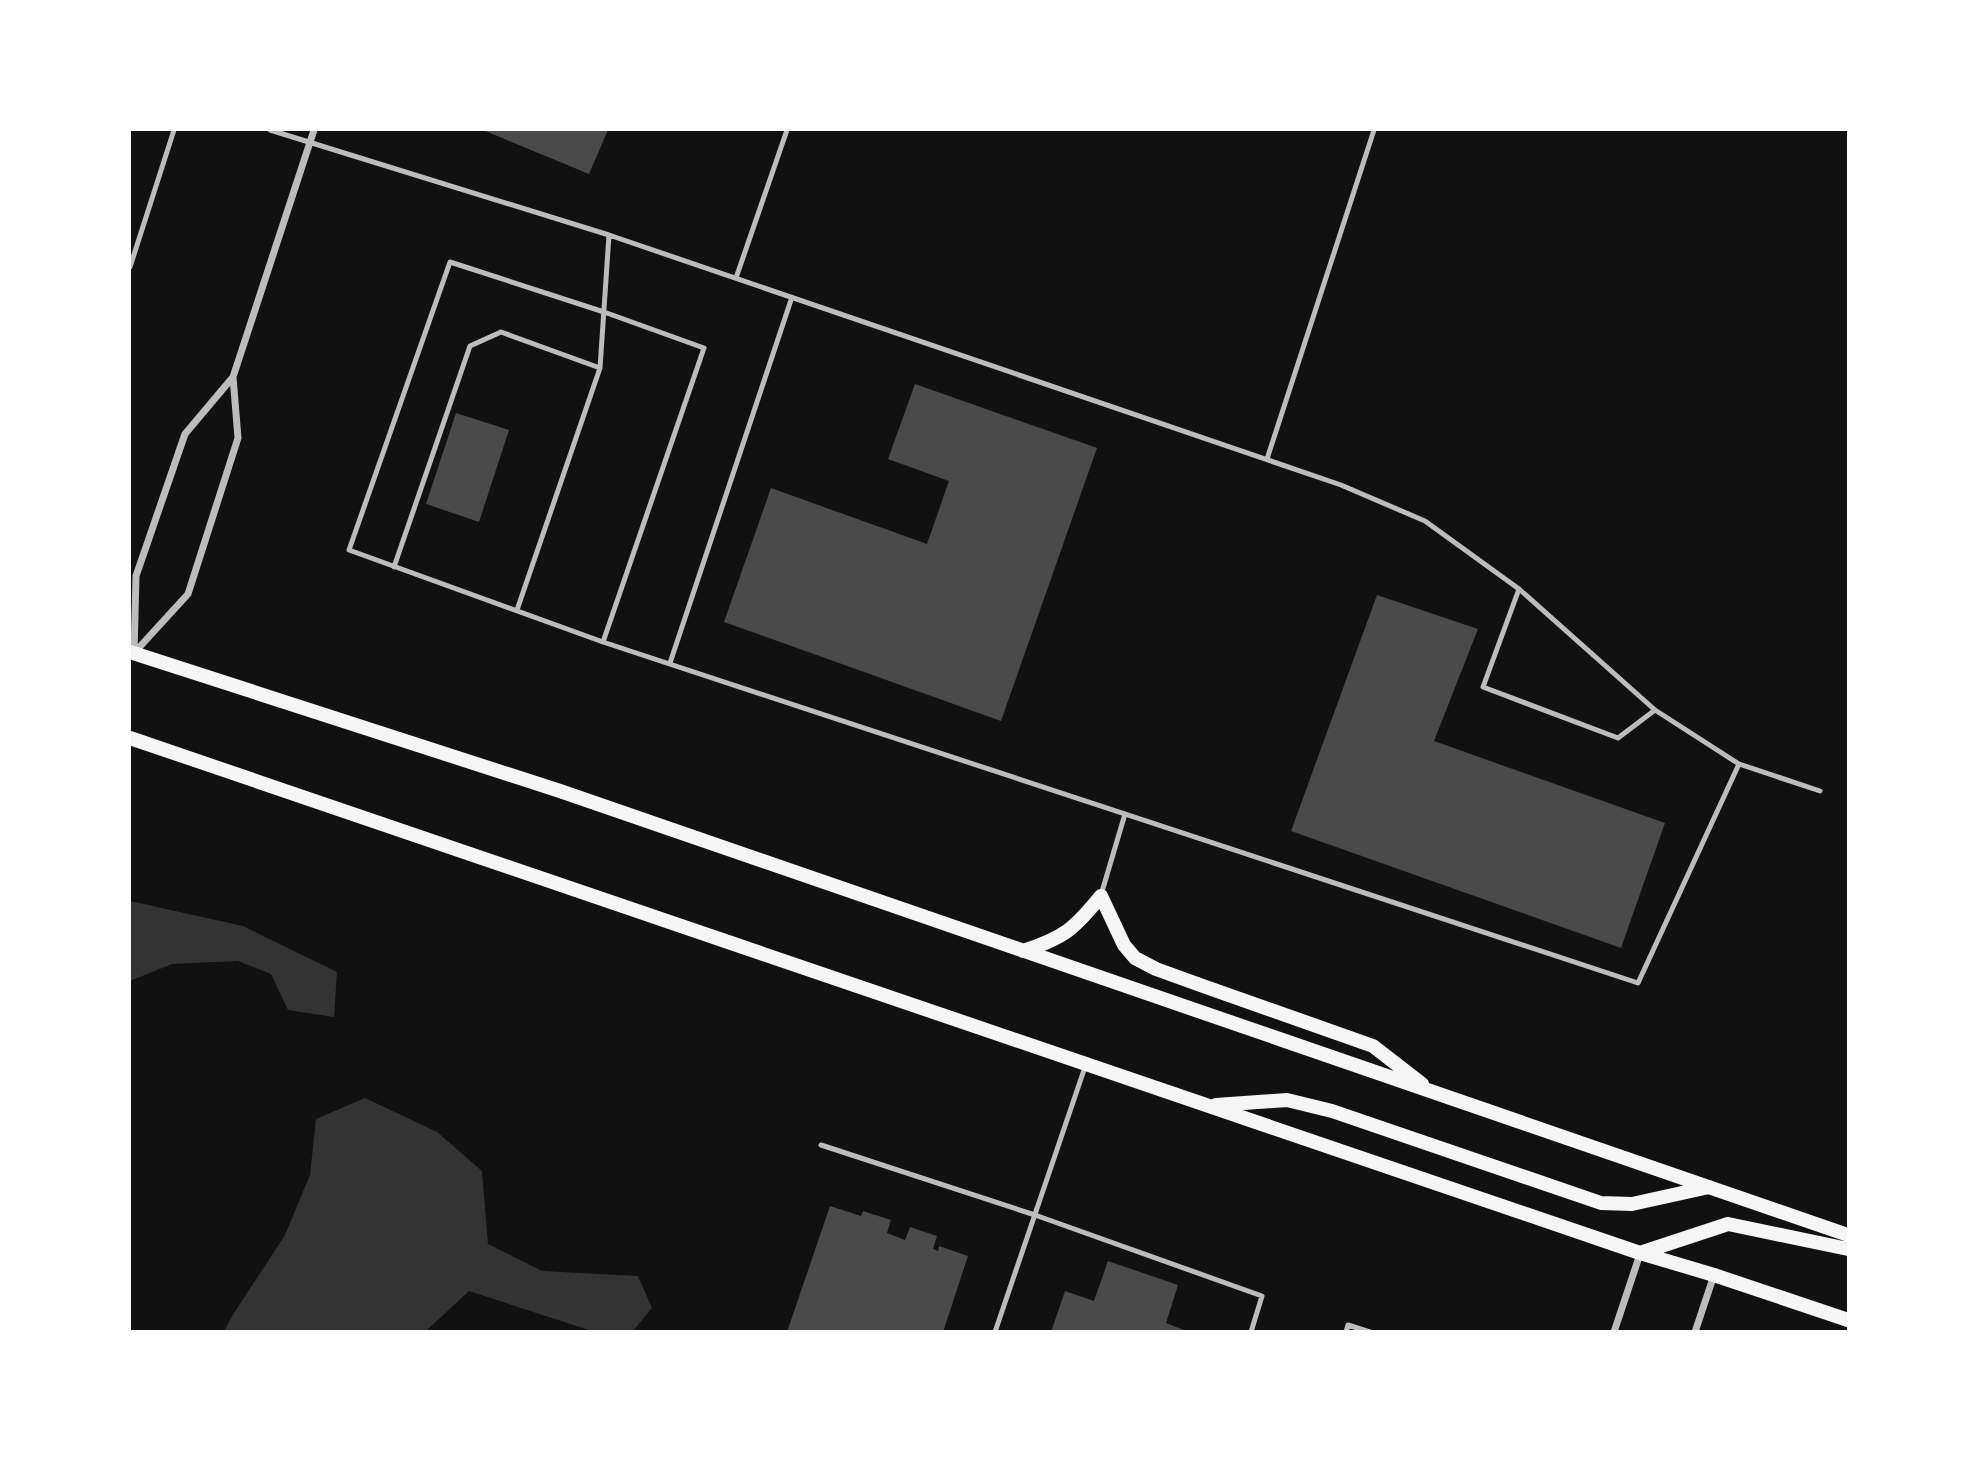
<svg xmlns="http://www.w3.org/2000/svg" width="1978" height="1461" font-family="'Exo 2',sans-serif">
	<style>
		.water { fill: #333 }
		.building { fill: #4a4a4a }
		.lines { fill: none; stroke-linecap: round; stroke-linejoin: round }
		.service { stroke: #bcbcbc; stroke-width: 5 }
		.minor { stroke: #bcbcbc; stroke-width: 7 }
		.secondary { stroke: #f5f5f5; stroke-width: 14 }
	</style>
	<rect width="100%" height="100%" fill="#111"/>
	<!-- water -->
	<path class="water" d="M130 901 243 926 337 972 334 1017 288 1010 271 974 238 961 172 964 130 981Z
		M365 1098 437 1132 482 1171 488 1244 542 1271 638 1276 652 1308 633 1331H592L469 1291 426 1331H224L234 1313 285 1235 310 1175 316 1119Z"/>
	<!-- building -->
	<path class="building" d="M483 130H608L589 174Z
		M915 384 1097 448 1001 721 724 622 771 488 927 544 949 481 888 459Z
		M456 413 509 430 479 522 426 504Z
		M1377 595 1478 629 1434 741 1665 823 1621 948 1291 831Z
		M830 1206 861 1216 863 1211 891 1220 887 1233 905 1240 910 1227 937 1236 933 1249 938 1251 939 1246 968 1256 943 1332H787Z
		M1108 1261 1178 1285 1166 1323 1189 1332H1051L1065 1291 1094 1301Z"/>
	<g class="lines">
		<!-- service -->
		<path class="service" d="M270 130 609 235 1341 485 1425 521 1519 589 1655 710 1739 764 1820 791
			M450 262 604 312 704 348 603 642 349 550Z
			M130 267 174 130
			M736 278 787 130
			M1267 459 1374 130
			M394 567 470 346 501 332 600 368
			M1519 589 1483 687 1618 738 1655 710
			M517 610 600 368 609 235
			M603 642 1638 983 1739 764
			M670 663 792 297
			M1101 895 1125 814
			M821 1145 1035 1215 1262 1296 1251 1332
			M995 1332 1085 1067
			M1346 1332 1348 1325 1370 1332"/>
		<!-- minor -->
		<path class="minor" d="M135 652 188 594 238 438 233 377
			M134 653 136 576 185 434 233 377 314 130
			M1614 1332 1640 1254
			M1695 1332 1714 1275"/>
		<!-- secondary -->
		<path class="secondary" d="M130 652 560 791 1848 1235
			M130 738 1640 1253 1714 1275 1848 1320
			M1023 951C1064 938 1074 929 1101 896L1124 945 1135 958 1156 969 1203 986 1373 1046 1422 1084
			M1216 1105 1287 1100 1332 1111 1601 1203 1632 1204 1709 1187
			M1640 1253 1728 1224 1848 1249"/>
	</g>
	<!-- border -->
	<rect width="1978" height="1461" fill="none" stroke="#ffffff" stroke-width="262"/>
</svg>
